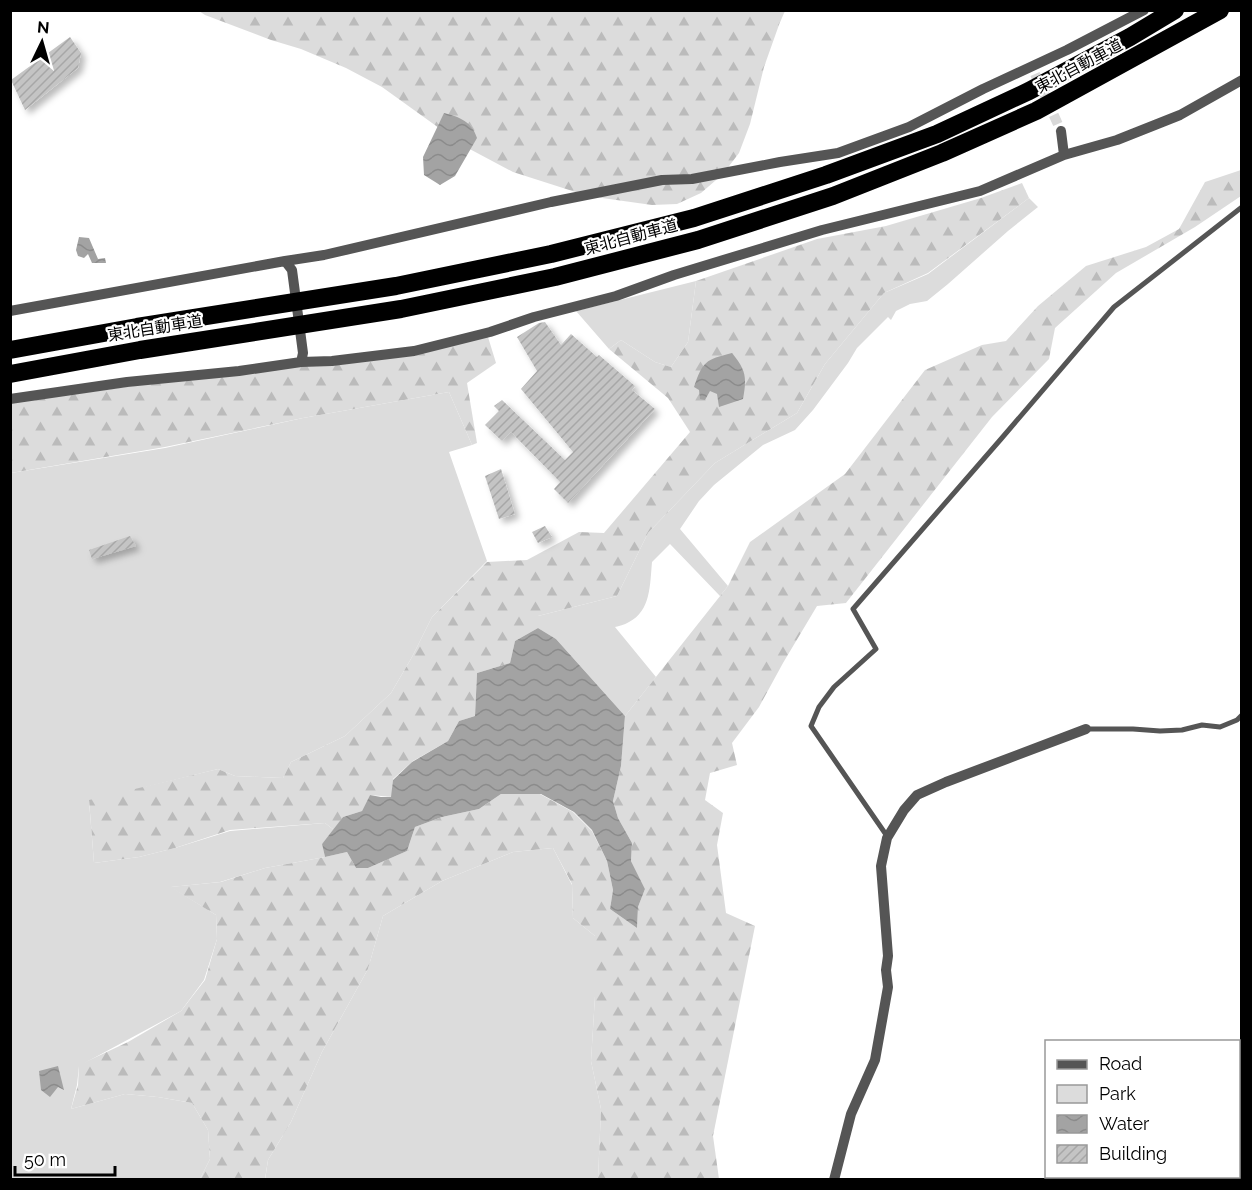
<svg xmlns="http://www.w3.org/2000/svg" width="1252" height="1190" font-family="Raleway,'Noto Sans JP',sans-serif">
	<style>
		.green { fill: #dcdcdc }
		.forest { fill: url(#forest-firs) }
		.water { fill: url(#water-waves) }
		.building { fill: url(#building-hatch); filter: url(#shadow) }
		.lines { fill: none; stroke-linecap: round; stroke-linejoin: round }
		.street-tunnel { stroke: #d9d9d9; stroke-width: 10; stroke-dasharray: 10 5; stroke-linecap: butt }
		.lane { stroke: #555; stroke-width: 5 }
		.street { stroke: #555; stroke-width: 10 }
		.highway { stroke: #000; stroke-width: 18 }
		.labels { text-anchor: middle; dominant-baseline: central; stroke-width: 4.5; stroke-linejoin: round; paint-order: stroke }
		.street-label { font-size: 16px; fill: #000; stroke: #fff }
	</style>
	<defs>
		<pattern id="forest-firs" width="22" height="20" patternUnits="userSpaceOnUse" patternTransform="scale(1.5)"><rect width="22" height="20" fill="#dcdcdc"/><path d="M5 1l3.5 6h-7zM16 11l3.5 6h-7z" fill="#bbb"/></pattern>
		<pattern id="water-waves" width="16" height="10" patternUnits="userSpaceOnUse" patternTransform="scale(1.5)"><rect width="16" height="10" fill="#a3a3a3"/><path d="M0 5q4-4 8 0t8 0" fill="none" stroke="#8b8b8b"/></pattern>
		<pattern id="building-hatch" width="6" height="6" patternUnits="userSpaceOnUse" patternTransform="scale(1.5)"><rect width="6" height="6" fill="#c4c4c4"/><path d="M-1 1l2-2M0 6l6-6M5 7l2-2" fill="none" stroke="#a7a7a7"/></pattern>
		<filter id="shadow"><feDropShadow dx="4.5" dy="4.5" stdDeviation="3" flood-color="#0004"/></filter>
	</defs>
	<rect width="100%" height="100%" fill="#fff"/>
	<!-- green -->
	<path class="green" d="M1029 198 1038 207 1008 231 948 284 927 301 910 304 896 311 891 320 888 317 857 348 848 363 813 410 795 430 763 445 714 485 699 501 680 529 728 586 720 596 670 544 652 562C650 584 651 611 629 622 624 625 619 626 615 627L656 677 625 716 556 639 538 628V616L617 596 648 533 715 463 797 413 825 364 884 293 928 274Z
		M696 281 688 342 671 367 655 362 621 340 609 349 576 311Z
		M449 392 472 445 449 452 487 561 432 617 412 657 391 693 345 736 291 762 283 778 235 776 218 769 89 801 94 863 139 857 175 848 230 831 325 823 334 830 322 844 325 857 265 868 220 882 171 887 216 915 217 939 204 980 181 1011 79 1066 77 1085 71 1109 125 1094 158 1097 192 1103 208 1130 210 1159 200 1179 11 1180V473L165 448 303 418Z
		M553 848 572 885 573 918 595 936V996L591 1061 601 1109 598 1179 265 1180 268 1160 291 1122 322 1052 368 969 383 916 442 881 513 852Z
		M1239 1077H1242L1241 1179H1203L1209 1177 1238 1176Z"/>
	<!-- forest -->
	<path class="forest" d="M199 11H785L780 22 764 67 750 124 739 153 723 174 701 193 677 204 652 205 588 196 513 172 464 146 382 87 346 68 301 49 271 40 205 15Z
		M1241 170V196L1195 227 1116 273 1055 328 1049 359 992 417 846 603 817 606 783 663 759 707 732 743 737 765 710 773 705 800 723 813 717 845 726 913 755 926 713 1136 719 1179H598L601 1109 591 1061 595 996V936L573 918 572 884 553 848 513 852 442 881 383 916 368 969 322 1052 291 1122 268 1160 265 1179H200L210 1159 208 1130 192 1103 158 1097 125 1094 71 1109 78 1085 79 1065 128 1042 181 1011 205 980 217 939 216 915 170 887 221 882 265 868 325 857 347 852 356 868H368L407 851 415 827 442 817 479 809 501 794H540L573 812 592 831 607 861 613 890 610 909 637 928 638 907 645 889 631 861 632 843 618 818 613 801 621 766 625 716 728 586 750 542 845 474 925 370 982 345 1006 341 1038 306 1086 266 1146 247 1179 229 1205 182Z
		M1022 183 1029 198 928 273 884 293 825 364 797 413 715 463 648 533 617 596 538 616V628L515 641 510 663 477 673 475 716 459 721 448 741 413 761 393 779 392 797 370 795 362 811 343 817 334 830 325 823 230 830 175 848 139 857 94 863 89 800 218 769 235 776 283 778 291 762 345 736 391 693 412 657 432 617 487 562 527 560 579 532 604 533 690 432 668 398 609 349 621 340 655 362 671 367 688 342 696 281 817 239 886 226 981 198Z
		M488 337 496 363 467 383 477 443 472 445 449 392 303 418 165 447 11 473 10 403Z"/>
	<!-- water -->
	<path class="water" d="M444 113C460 117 472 122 477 138L455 176 440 185 424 175 423 157Z
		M79 237 89 238 98 259 105 258 106 263H92L88 254 84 258 78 256 76 250Z
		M732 353C746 370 747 377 743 399L719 407 717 394 710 391 705 400 700 399 699 390 694 387C703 361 705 360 732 353Z
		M538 628 556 639 625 716 621 766 613 801 618 818 632 843 631 861 645 889 638 907 637 928 610 909 613 890 607 861 592 830 574 812 541 794H501L479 809 442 817 415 827 407 851 368 868H356L347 852 325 857 322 844 343 817 362 811 370 795 381 797H391L393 780 412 762 448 741 459 721 475 716 477 673 510 663 515 641Z
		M58 1066 64 1090 58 1087 50 1097 41 1090 39 1071Z"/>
	<!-- building -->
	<path class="building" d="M70 37 81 53 78 68 25 110 11 80Z
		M545 322 561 345 571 334 597 357 599 355 635 386 632 390 655 409 568 503 554 489 560 482 511 432 502 441 485 425 499 411 494 406 502 400 565 460 573 452 521 389 537 371 517 337 539 323Z
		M501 469 515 514 499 519 485 476Z
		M545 526 552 537 538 543 532 532Z
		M130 536 136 546 92 559 89 550Z"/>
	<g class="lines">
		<!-- street-tunnel -->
		<path class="street-tunnel" d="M1035 74 1061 131"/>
		<!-- lane -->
		<path class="lane" d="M1086 729H1133L1160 731 1182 730 1202 725 1220 727 1237 720 1242 715
			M887 836 811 726 819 707 834 687 876 649 853 609 1001 439 1114 307 1242 207"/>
		<!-- street -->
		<path class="street" d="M1061 131 1064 155
			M285 261 292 270 303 353 301 362
			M10 311 285 261 324 255 551 202 662 180 692 179 780 162 838 153 909 127 983 89 1067 50 1144 10
			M10 399 127 382 239 371 301 362 332 361 414 351 490 332 534 317 616 296 674 275 822 230 980 191 1064 155 1117 140 1180 115 1242 80
			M834 1180 851 1114 875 1060 888 987 886 970 888 956 881 866 887 838 904 810 917 795 946 782 1086 729"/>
		<!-- highway -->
		<path class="highway" d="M10 350 137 327 396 286 551 254 694 218 826 175 937 134 1029 91 1130 37 1175 10
			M10 374 140 350 401 309 555 277 698 240 833 196 942 153 1036 111 1220 10"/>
	</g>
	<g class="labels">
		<!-- street labels -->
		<g class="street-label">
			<text transform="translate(1079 66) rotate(-28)">東北自動車道</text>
			<text transform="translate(631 237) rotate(-15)">東北自動車道</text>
			<text transform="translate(155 328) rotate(-9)">東北自動車道</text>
		</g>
	</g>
	<!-- border -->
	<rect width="1252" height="1190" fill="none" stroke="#000000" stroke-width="24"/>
	<!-- legend -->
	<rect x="1045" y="1040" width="195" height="138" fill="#ffffff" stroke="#999999" stroke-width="1.5"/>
	<rect x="1057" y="1060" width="30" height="9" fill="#555555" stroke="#999999" stroke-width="1.5"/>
	<text x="1099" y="1070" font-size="18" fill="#000000">Road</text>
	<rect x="1057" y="1085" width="30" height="18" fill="#dcdcdc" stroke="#999999" stroke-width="1.5"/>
	<text x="1099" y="1100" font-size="18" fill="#000000">Park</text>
	<rect x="1057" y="1115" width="30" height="18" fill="url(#water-waves)" stroke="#999999" stroke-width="1.5"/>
	<text x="1099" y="1130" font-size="18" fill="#000000">Water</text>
	<rect x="1057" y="1145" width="30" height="18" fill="url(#building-hatch)" stroke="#999999" stroke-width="1.5"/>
	<text x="1099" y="1160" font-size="18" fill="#000000">Building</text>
	<!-- north arrow -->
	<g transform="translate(42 42) rotate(5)" stroke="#ffffff" stroke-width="4.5" paint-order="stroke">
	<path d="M0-4.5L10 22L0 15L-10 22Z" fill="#000000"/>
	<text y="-9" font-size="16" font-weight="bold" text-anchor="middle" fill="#000000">N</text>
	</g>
	<!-- scale -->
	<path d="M15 1166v9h100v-9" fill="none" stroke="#000000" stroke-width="3"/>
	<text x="24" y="1166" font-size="18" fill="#000000" stroke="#ffffff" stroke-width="4.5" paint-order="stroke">50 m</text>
</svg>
